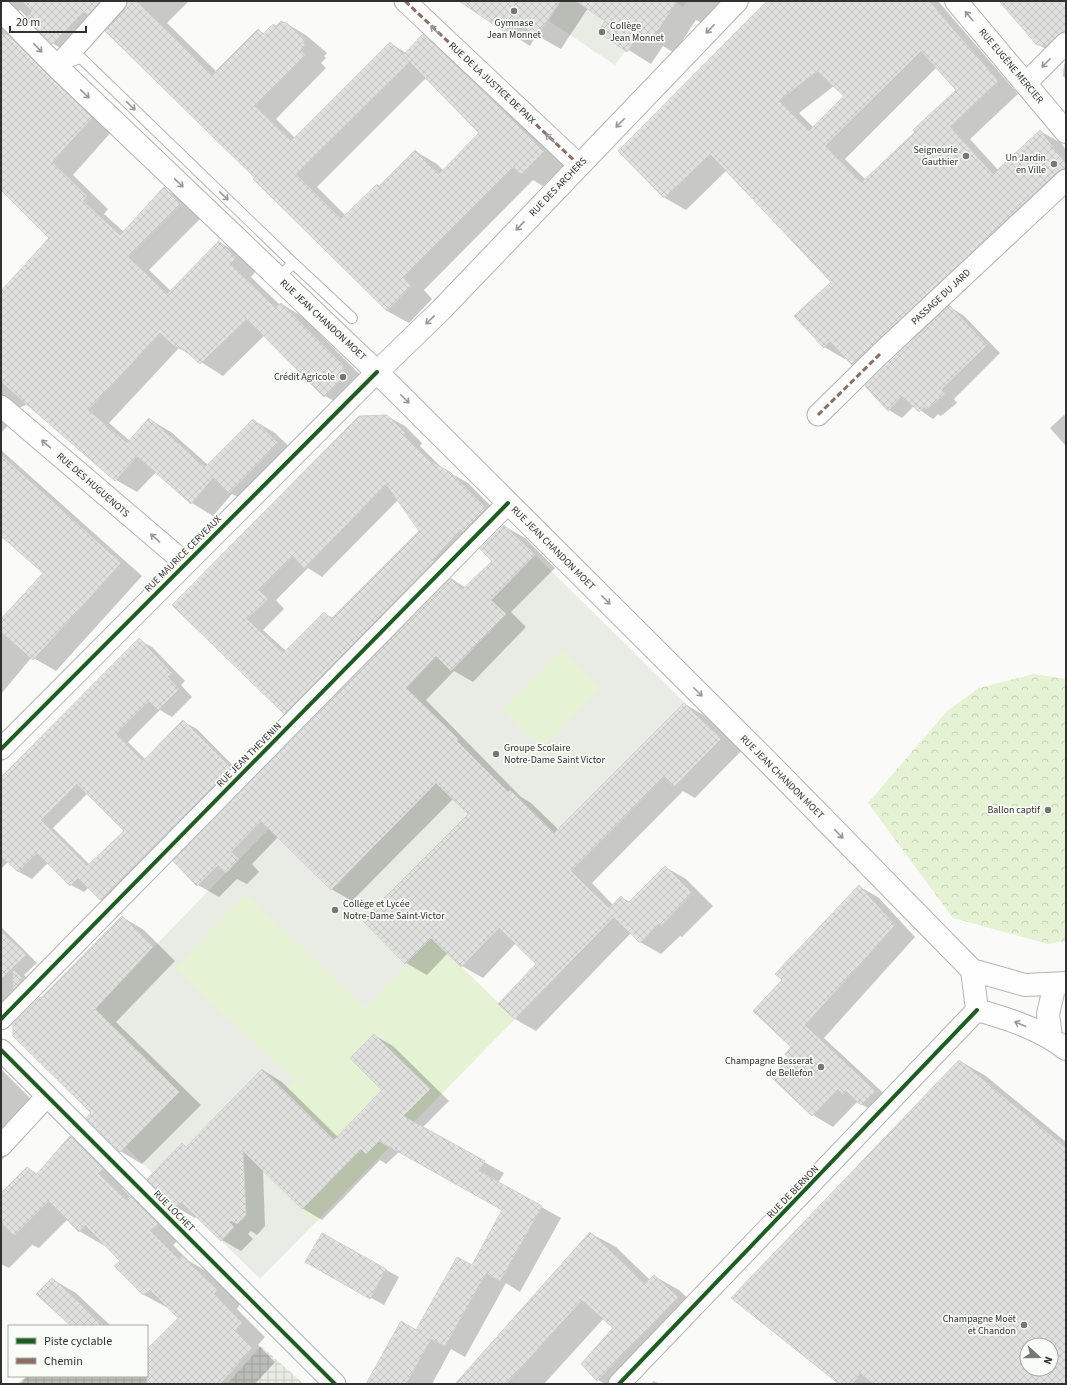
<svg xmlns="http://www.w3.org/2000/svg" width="1067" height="1385" font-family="'Source Sans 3',sans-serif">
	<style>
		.built { fill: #e9ece4 }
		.industrial { fill: url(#industrial-grid) }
		.green { fill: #e6f2d4; fill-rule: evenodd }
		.park { fill: url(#park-crowns) }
		.shadow { fill: #0003; fill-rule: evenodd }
		.building { fill: url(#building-cross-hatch); stroke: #d1d2d0; fill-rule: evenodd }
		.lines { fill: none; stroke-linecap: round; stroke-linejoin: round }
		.lane-casing { stroke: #b4b5b3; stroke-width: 12 }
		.street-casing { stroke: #b4b5b3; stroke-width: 23 }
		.secondary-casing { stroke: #b4b5b3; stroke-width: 24 }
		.lane { stroke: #fefefe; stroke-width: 10 }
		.street { stroke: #fefefe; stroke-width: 21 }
		.secondary { stroke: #fefefe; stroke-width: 22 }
		.quiet { stroke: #8d6e63; stroke-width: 3; stroke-dasharray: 6 3; stroke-linecap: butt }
		.cycleway-casing { stroke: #fafcf7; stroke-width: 6 }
		.cycleway { stroke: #1b5e20; stroke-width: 4 }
		.oneway { stroke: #989897 }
		.poi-dot { fill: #777876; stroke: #fafcf7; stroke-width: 1.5 }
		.labels { text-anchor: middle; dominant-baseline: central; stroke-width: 3.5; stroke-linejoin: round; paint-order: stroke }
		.poi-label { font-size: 10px; fill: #313130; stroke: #fafcf7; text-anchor: end }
		.street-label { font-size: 10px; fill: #313130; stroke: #fafcf7 }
	</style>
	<defs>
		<pattern id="industrial-grid" width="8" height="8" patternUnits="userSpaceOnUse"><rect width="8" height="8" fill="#e9ece4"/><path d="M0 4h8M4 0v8" fill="none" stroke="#c8cbc4"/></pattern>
		<pattern id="park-crowns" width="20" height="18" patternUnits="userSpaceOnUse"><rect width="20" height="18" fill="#e6f2d4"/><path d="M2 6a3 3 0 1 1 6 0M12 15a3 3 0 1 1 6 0" fill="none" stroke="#c6d0b6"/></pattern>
		<pattern id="building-cross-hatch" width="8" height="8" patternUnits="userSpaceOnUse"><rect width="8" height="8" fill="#e1e1df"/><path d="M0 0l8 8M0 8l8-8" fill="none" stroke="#c2c2c0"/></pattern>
	</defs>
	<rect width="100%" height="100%" fill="#fafbf8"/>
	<!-- built -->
	<path class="built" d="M561 1H687L683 7 674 1 641 28 615 65 549 21Z
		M535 555 698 716 673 742 443 949 515 1019 260 1279 13 1036V1028L80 959 113 989Z"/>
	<!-- industrial -->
	<path class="industrial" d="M261 1346 304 1384H227Z
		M25 1376H147L202 1384H18Z"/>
	<!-- green -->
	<path class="green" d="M562 649 601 688 543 748 503 709Z
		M519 847 443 949 515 1019 315 1223 302 1209 352 1158 285 1092 295 1081 175 968 246 893 365 1008ZM374 1034 430 1089 366 1154 343 1130 382 1090 351 1058Z"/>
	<!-- park -->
	<path class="park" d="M1034 674 1066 679V941L1048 944 953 918 868 803 947 711 979 688Z"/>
	<!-- shadow -->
	<path class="shadow" d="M1 1H189L167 23 217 72 258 30 265 34 286 23 307 36 327 53 324 56 326 58 321 63 326 68 276 119 295 138 390 43 406 53 423 35 444 48 565 164 543 186 533 180 424 290 432 299 409 323 387 311 110 26 105 24 74 56 52 43 20 10 14 13 113 130 73 175 108 209 104 214 124 232 164 189 186 201 202 217 149 270 171 291 219 242 241 255 257 270 251 277 280 305 282 304 303 317 364 379 346 408 325 396 264 336 223 376 179 348 109 423 130 441 149 419 171 432 208 465 253 420 275 433 299 456 251 504 232 494 213 516 192 503 156 472 137 492 116 480 28 404 14 410 11 422 1 433V292L51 238 1 190ZM426 78 480 133 444 171 437 164 415 151 380 187 346 216 317 187Z
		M460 1H724L708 26 696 20 674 53 663 46 651 64 600 32 607 21 588 8 561 49 536 35 530 46Z
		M768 1H938L1018 94 970 139 999 171 1040 131 1061 143 1066 150V195L948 306 963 315 1000 353 954 399 957 403 941 416 938 414 933 419 914 406 902 418 889 410 915 340 913 338 873 376 853 364 847 357 845 359 824 347 832 282 727 170 686 210 665 198 619 151ZM937 67 957 90 917 132 866 180 845 159ZM834 86 845 96 814 128 799 113Z
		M1000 1H1066V48L1051 52 1037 44Z
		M1066 61V79L1063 76 1064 64Z
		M1064 415 1066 416V446L1050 428Z
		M387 416 405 426 422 443 420 446 443 469 468 483 503 518 302 723 284 713 173 605ZM398 500 421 532 333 618 324 613 286 651 263 630 284 609 276 600 308 568 322 577Z
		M1 450 142 576 56 671 32 657 1 694V620L44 573 1 534Z
		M504 526 525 538 555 568 511 612 526 627 473 682 454 671 426 700 521 797 531 803 559 830 685 704 705 716 741 751 695 798 683 791 592 883 613 905 621 897 630 902 665 867 686 879 713 906 682 937 680 936 661 954 640 942 631 933 536 1031 515 1019 538 964 516 943 483 978 462 966 448 953 427 975 406 963 363 920 469 814 453 799 352 901 331 889 278 837 252 864 259 872 247 884 237 879 219 897 198 885 174 861 452 579 466 588 493 561Z
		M139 640 152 647 185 681 181 685 192 697 172 717 160 710 128 742 146 760 184 722 197 729 243 776 113 906 100 899 89 887 84 892 71 885 48 863 32 879 19 872 8 862 1 869V779ZM88 793 126 831 90 865 53 828Z
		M859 886 879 898 915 937 824 1038 894 1103 882 1116 857 1102 833 1127 813 1115 772 1077 790 1058 793 1047 783 980Z
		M122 917 144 930 175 961 116 1022 201 1105 142 1164 120 1151 92 1113 42 999Z
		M1 927 37 963 24 975 34 987 1 1015Z
		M374 1035 393 1046 449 1101 422 1128 504 1173 498 1183 561 1218 520 1292 506 1283 465 1357 451 1349 432 1384H378L417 1332 472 1266 503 1210 399 1152 386 1164 380 1160 322 1220 302 1208 263 1169 265 1226 257 1235 251 1231 248 1234 253 1239 241 1251 222 1240 197 1216 195 1218 176 1207 148 1179 182 1145 188 1148 263 1070 282 1082 338 1137 384 1090Z
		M960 1061 986 1076 1066 1142V1384H840ZM1027 1345H1051V1369H1027Z
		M1 1069 45 1113 1 1161Z
		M71 1138 94 1151 126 1183 122 1188 133 1199 154 1211 181 1238 173 1245 189 1261 206 1271 240 1304 237 1309 265 1337 258 1345 275 1362 255 1384H20L27 1376H147V1351L179 1318 169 1307 168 1308 144 1295 115 1266 121 1261 104 1243 103 1245 79 1231 68 1219 39 1248 32 1245 9 1268 1 1264V1195L27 1168 38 1174Z
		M590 1233 616 1247 650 1280 654 1276 679 1290 702 1312 633 1384H605L598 1380 615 1327 604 1318 544 1384H456Z
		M323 1234 399 1277 384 1305 307 1262Z
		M52 1279 76 1293 111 1326H73Z
		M654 1381 659 1384H650Z"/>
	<!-- building -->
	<path class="building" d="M22 1H100L88 15 84 11 52 44 26 18 32 11Z
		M128 1H136L212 75 258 29 263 34 273 24 276 26 281 21 284 23 285 22 306 40 303 43 305 45 300 50 305 55 255 106 291 141 390 42 403 55 423 34 544 151 521 174 513 167 403 277 411 286 387 311 253 179 255 178 105 31 125 9ZM403 55 479 133 439 174 415 150 379 186 377 184 341 219 296 174 409 62Z
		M459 1H560L537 36 514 20 506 33Z
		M576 1H677L651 41 639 34 627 52 598 32 605 21Z
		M767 1H929L998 81 950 127 993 174 1040 130 1066 164V167L1058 171 852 365 830 341 824 348 794 316 831 282 710 154 664 198 618 151ZM921 51 956 90 913 130 915 132 861 183 825 146ZM817 71 844 96 809 131 779 101Z
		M999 1H1066V31L1058 35 1046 46 1037 45Z
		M1 34 8 35 92 118 52 162 87 196 83 201 120 235 164 187 181 204 128 257 167 294 219 241 236 258 230 264 275 308 281 303 343 365V377L324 397 247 319 200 364 186 351 174 346 160 333 88 410 127 443 149 418 205 467 253 419 278 443 229 493 213 478 191 504 137 456 115 481 1 382V291L49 238 1 190Z
		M949 305 987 345 941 390 945 394 927 409 924 407 919 412 902 396 888 411 865 386Z
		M387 415 405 433 403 435 428 460 450 472 486 508 462 532 460 530 433 559 434 561 284 714 172 605 359 416ZM386 484 419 531 331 619 324 612 283 653 247 619 268 599 259 590 293 556 304 568Z
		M1 455 121 563 33 660 1 632V619L43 573 1 536Z
		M504 525 535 555 491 600 506 614 451 671 436 656 406 688 458 739 457 741 508 792 510 790 554 833 684 703 721 739 674 787 664 777 571 871 609 908 621 896 628 903 665 866 692 893 661 926 658 924 640 943 614 917 515 1019 498 1004 536 964 499 928 461 967 431 938 405 964 362 920 468 814 436 783 331 890 261 821 231 852 239 859 226 873 218 865 197 886 173 861 451 578 463 589 492 561 480 549Z
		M139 638 172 673 168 677 179 689 158 710 149 701 116 734 143 761 183 720 231 768 100 900 78 878 70 886 37 853 18 872 1 856V777ZM77 784 124 831 87 866 41 820Z
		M859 885 895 925 805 1025 875 1091 861 1105 846 1091 843 1095 838 1089 812 1116 771 1077 788 1058 785 1054 791 1047 753 1011 782 980 775 974Z
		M122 916 153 947 95 1009 179 1092 120 1152 86 1118 91 1113 13 1036V1024L40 997 41 998Z
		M1 931 26 955 1 979Z
		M13 969 23 979 13 990Z
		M374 1034 430 1089 403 1116 485 1161 479 1171 542 1206 500 1281 486 1273 445 1346 431 1339 406 1384H366L401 1321 416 1330 457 1257 472 1265 502 1210 379 1141 366 1154 361 1149 302 1209 243 1151 246 1215 237 1224 231 1221 229 1222 234 1227 221 1241 181 1202 175 1207 147 1179 182 1143 186 1147 262 1069 334 1140 382 1090 350 1058Z
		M959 1060 1066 1148V1384H874L860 1373 853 1384H839L731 1298ZM1027 1345H1051V1369H1027Z
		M70 1136 103 1169 98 1173 126 1200 130 1196 158 1224 150 1231 179 1260 182 1256 217 1290 214 1294 242 1323 235 1331 252 1348 220 1384H147V1349L178 1318 150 1290 143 1295 114 1266 120 1261 85 1225 79 1232 49 1201 14 1236 1 1222V1193L27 1167 36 1175Z
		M590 1232 645 1284 654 1275 678 1297 597 1381 581 1364 613 1328 582 1300 506 1384H455Z
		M322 1233 386 1269 370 1299 305 1262Z
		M52 1278 104 1326H71L36 1294Z"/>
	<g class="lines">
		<defs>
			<path id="lane" d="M66 63 81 58 293 263 279 278
				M293 263 352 318"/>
			<path id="street" d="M405 1 579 165
				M57 67 116 1
				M1026 83 1066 43
				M1 406 185 563
				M818 415 881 353 1066 180
				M1 749 377 372
				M1 1019 508 503
				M1 1050 335 1384
				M1 1146 47 1096
				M619 1384 977 1010"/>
			<path id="secondary" d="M956 1 1066 132
				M1 10 57 67 377 372 767 761 972 970
				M377 372 441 310 737 1
				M972 970 977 1010C1009 1019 1040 1029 1066 1049
				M972 970 1025 985 1066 983
				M1051 1037 1048 1014 1055 984"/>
		</defs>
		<!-- lane casing -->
		<use href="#lane" class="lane-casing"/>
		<!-- street casing -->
		<use href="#street" class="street-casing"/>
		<!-- secondary casing -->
		<use href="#secondary" class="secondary-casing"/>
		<!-- lane -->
		<use href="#lane" class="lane"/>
		<!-- street -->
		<use href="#street" class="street"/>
		<!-- secondary -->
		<use href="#secondary" class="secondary"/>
		<!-- quiet -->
		<path class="quiet" d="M405 1 579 165
			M818 415 881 353"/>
		<defs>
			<path id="cycleway" d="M1 749 377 372
				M1 1019 508 503
				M1 1050 335 1384
				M619 1384 977 1010"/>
		</defs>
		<!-- cycleway casing -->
		<use href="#cycleway" class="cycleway-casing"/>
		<!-- cycleway -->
		<use href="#cycleway" class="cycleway"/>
	</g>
	<!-- one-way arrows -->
	<defs><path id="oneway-shaft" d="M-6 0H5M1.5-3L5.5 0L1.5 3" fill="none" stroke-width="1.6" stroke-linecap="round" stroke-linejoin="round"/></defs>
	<g class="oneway">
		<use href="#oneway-shaft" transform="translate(969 16) rotate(-130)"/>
		<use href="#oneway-shaft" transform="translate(710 29) rotate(134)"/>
		<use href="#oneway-shaft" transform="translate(435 30) rotate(-137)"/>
		<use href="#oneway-shaft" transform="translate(38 48) rotate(46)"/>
		<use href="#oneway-shaft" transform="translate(1046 63) rotate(135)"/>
		<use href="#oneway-shaft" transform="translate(85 94) rotate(44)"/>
		<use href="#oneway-shaft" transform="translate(131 106) rotate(44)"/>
		<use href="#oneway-shaft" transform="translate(620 123) rotate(135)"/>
		<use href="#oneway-shaft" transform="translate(550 138) rotate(-137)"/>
		<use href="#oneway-shaft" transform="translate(179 183) rotate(44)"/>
		<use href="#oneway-shaft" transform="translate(224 196) rotate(44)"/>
		<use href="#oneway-shaft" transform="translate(520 226) rotate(133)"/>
		<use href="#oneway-shaft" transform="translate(430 320) rotate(136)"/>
		<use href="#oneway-shaft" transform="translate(405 399) rotate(45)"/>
		<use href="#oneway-shaft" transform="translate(46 444) rotate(-139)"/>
		<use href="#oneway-shaft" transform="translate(155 538) rotate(-139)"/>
		<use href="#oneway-shaft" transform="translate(606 600) rotate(45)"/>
		<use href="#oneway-shaft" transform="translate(698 692) rotate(45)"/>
		<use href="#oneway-shaft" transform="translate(839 834) rotate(46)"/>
		<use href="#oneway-shaft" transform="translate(1020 1024) rotate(-157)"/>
	</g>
	<!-- markers -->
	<g class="poi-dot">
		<circle cx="514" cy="11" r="4"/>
		<circle cx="602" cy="32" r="4"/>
		<circle cx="966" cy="156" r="4"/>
		<circle cx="1054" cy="164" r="4"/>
		<circle cx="343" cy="377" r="4"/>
		<circle cx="496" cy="754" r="4"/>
		<circle cx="1048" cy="810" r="4"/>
		<circle cx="335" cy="910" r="4"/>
		<circle cx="821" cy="1067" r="4"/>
		<circle cx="1024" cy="1325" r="4"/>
	</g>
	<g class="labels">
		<!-- poi labels -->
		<g class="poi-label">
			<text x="514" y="23" text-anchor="middle">Gymnase<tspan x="514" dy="12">Jean Monnet</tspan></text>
			<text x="610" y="26" text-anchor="start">Collège<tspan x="610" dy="12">Jean Monnet</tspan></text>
			<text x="958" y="150">Seigneurie<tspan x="958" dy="12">Gauthier</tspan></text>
			<text x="1046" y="158">Un Jardin<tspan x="1046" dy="12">en Ville</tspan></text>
			<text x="335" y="377">Crédit Agricole</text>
			<text x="504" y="748" text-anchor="start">Groupe Scolaire<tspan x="504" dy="12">Notre-Dame Saint Victor</tspan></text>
			<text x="1040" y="810">Ballon captif</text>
			<text x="343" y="904" text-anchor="start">Collège et Lycée<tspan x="343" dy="12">Notre-Dame Saint-Victor</tspan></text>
			<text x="813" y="1061">Champagne Besserat<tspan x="813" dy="12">de Bellefon</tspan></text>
			<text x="1016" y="1319">Champagne Moët<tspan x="1016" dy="12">et Chandon</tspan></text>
		</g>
		<!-- street labels -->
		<g class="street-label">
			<text transform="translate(1011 66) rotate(50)">RUE EUGÈNE MERCIER</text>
			<text transform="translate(492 83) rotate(43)">RUE DE LA JUSTICE DE PAIX</text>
			<text transform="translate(558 187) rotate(-46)">RUE DES ARCHERS</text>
			<text transform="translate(941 297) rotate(-43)">PASSAGE DU JARD</text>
			<text transform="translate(323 320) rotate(43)">RUE JEAN CHANDON MOET</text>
			<text transform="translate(93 485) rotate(41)">RUE DES HUGUENOTS</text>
			<text transform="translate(553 548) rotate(45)">RUE JEAN CHANDON MOET</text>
			<text transform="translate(183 554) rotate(-45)">RUE MAURICE CERVEAUX</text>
			<text transform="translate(249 755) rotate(-45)">RUE JEAN THEVENIN</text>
			<text transform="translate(782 777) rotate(45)">RUE JEAN CHANDON MOET</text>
			<text transform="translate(793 1192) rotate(-46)">RUE DE BERNON</text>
			<text transform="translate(174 1211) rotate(45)">RUE LOCHET</text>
		</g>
	</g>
	<!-- border -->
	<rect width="1067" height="1385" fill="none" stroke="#313130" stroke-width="4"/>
	<!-- legend -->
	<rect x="8" y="1325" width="140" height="52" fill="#fafcf7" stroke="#aaaba7"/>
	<rect x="16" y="1338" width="20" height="6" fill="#1b5e20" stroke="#aaaba7"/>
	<text x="44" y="1345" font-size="12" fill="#313130">Piste cyclable</text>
	<rect x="16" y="1358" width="20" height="6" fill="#8d6e63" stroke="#aaaba7"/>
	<text x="44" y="1365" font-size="12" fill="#313130">Chemin</text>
	<!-- north arrow -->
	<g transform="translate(1039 1357) rotate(111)"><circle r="19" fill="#fafcf7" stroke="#aaaba7"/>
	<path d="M0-3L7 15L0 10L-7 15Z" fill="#777876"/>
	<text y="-6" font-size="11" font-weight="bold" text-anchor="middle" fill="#313130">N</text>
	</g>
	<!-- scale -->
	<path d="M10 26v6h76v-6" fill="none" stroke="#313130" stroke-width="2"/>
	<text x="16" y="26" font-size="12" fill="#313130" stroke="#fafcf7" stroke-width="3" paint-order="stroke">20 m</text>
</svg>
